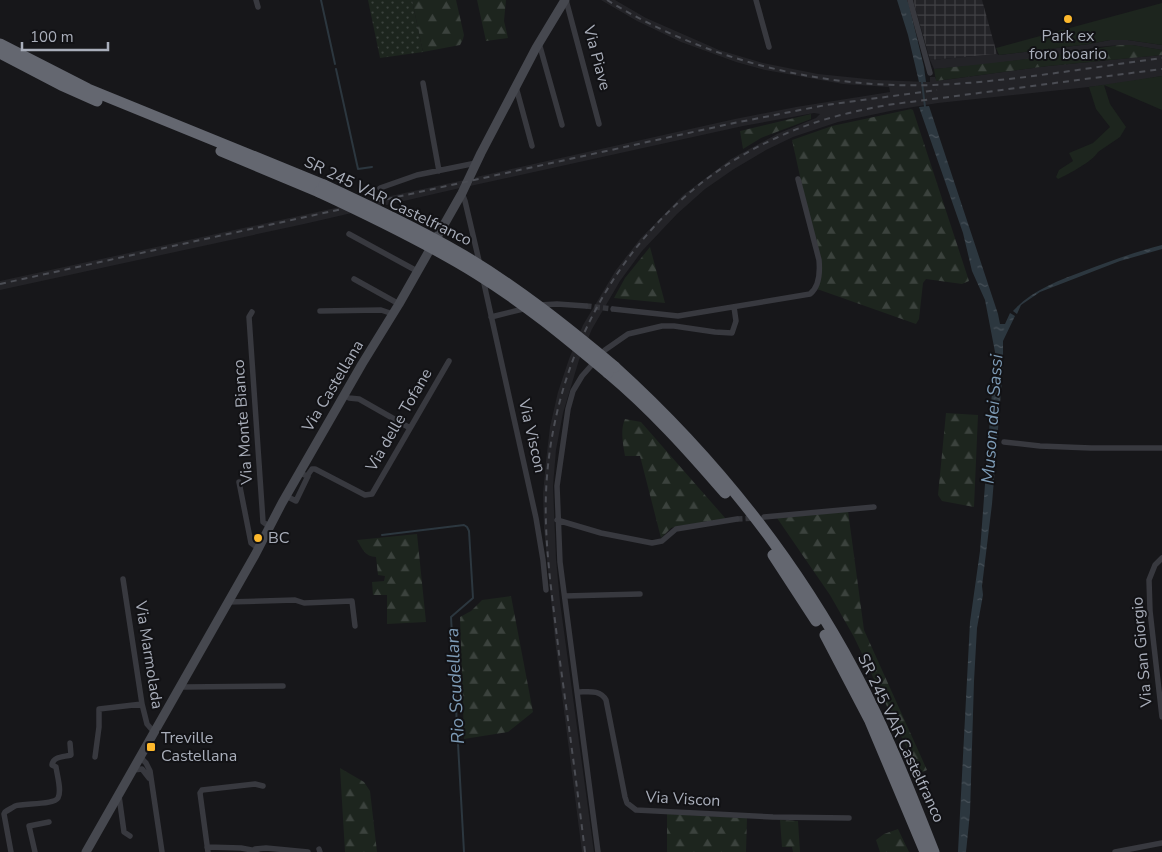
<svg xmlns="http://www.w3.org/2000/svg" width="1162" height="852" font-family="'Nunito Sans',sans-serif">
	<style>
		.built { fill: #232327 }
		.industrial { fill: url(#industrial-grid) }
		.grass { fill: #1d251e }
		.forest { fill: url(#forest-firs) }
		.park { fill: url(#park-dots) }
		.water { fill: url(#water-ripples) }
		.lines { fill: none; stroke-linecap: round; stroke-linejoin: round }
		.stream { stroke: #2c373f; stroke-width: 2 }
		.street-tunnel { stroke: #34353a; stroke-width: 5.5; stroke-dasharray: 5.5 3; stroke-linecap: butt }
		.street { stroke: #38393f; stroke-width: 5.5 }
		.secondary { stroke: #46484f; stroke-width: 9 }
		.highway { stroke: #646770; stroke-width: 11 }
		.rail { stroke: #4b4d54; stroke-width: 2; stroke-dasharray: 6 5; stroke-linecap: butt }
		.highway-bridge { stroke: #646770; stroke-width: 11 }
		.poi-dot { fill: #fdb82c; stroke: #121215; stroke-width: 2 }
		.labels { text-anchor: middle; dominant-baseline: central; stroke-width: 4; stroke-linejoin: round; paint-order: stroke }
		.poi-label { font-size: 16px; fill: #a9aeba; stroke: #121215; text-anchor: start }
		.street-label { font-size: 16px; fill: #a9aeba; stroke: #121215 }
		.water-label { font-size: 18px; font-style: italic; fill: #7e9cb7; stroke: #121215 }
	</style>
	<defs>
		<pattern id="industrial-grid" width="8" height="8" patternUnits="userSpaceOnUse" patternTransform="scale(1.25)"><rect width="8" height="8" fill="#232327"/><path d="M0 4h8M4 0v8" fill="none" stroke="#404044"/></pattern>
		<pattern id="forest-firs" width="22" height="20" patternUnits="userSpaceOnUse" patternTransform="scale(1.25)"><rect width="22" height="20" fill="#1d251e"/><path d="M5 1l3.5 6h-7zM16 11l3.5 6h-7z" fill="#3b423d"/></pattern>
		<pattern id="park-dots" width="8" height="8" patternUnits="userSpaceOnUse" patternTransform="scale(1.25)"><rect width="8" height="8" fill="#1d251e"/><path d="M2 2h.1M6 6h.1" fill="none" stroke="#3b423d" stroke-width="1.8" stroke-linecap="round"/></pattern>
		<pattern id="water-ripples" width="26" height="14" patternUnits="userSpaceOnUse" patternTransform="scale(1.25)"><rect width="26" height="14" fill="#2c373f"/><path d="M2 4q2-2 4 0t4 0M15 11q2-2 4 0t4 0" fill="none" stroke="#485159"/></pattern>
	</defs>
	<rect width="100%" height="100%" fill="#17171a"/>
	<!-- built -->
	<path class="built" d="M601 0H615L646 18 719 50 763 63 818 74 877 80 930 82V77H935L937 81 1048 66 1162 55V76L1117 84 938 103 895 110 838 122 793 137 766 150 734 169 705 189 677 214 642 251 620 281 592 329 579 360 563 413 556 450 553 486 556 559 560 602 594 852H582L555 640 544 529 543 494 546 461 550 427 558 392 569 359 583 325 616 270 640 239 683 195 731 159 777 134 816 118 820 114 814 113 743 126 470 186 476 177 735 119 796 107 890 92 889 87 843 84 765 70 736 62 681 42 637 21Z
		M1110 40H1128L1162 45V50L1132 45H1120L1097 47 1066 54 982 65 934 69 930 60 997 54 999 55 1089 44Z
		M464 180 460 188 304 224 0 290V281Z"/>
	<!-- industrial -->
	<path class="industrial" d="M913 0H982L997 54 930 60Z"/>
	<!-- grass -->
	<path class="grass" d="M1162 3V45L1128 40H1110L1089 44 999 55 996 48Z
		M1162 76V110L1104 85 1110 104 1126 127 1120 137 1098 152C1093 161 1069 174 1058 179L1056 177 1059 170 1073 161 1069 153 1093 143 1110 127 1096 109 1089 87Z"/>
	<!-- forest -->
	<path class="forest" d="M412 0H456L464 35 463 39 460 45 423 52Z
		M477 0H506L504 21 508 38 486 41Z
		M1120 45H1132L1162 50V55L1048 66 936 81 934 69C977 65 1020 60 1063 54 1082 52 1101 47 1120 45Z
		M911 109 913 110 969 281 962 284 926 279 923 283 919 319 916 324 817 289 821 272 792 140 832 126Z
		M811 114V119L761 138 743 149 740 131Z
		M650 247 665 303 614 298 625 278Z
		M946 413 978 415 974 507 942 501 938 495Z
		M625 419 641 422 726 519 678 526 671 528 661 538 640 456H625C623 444 620 430 625 419Z
		M848 511 864 630 927 770 919 774 854 637 830 595 777 518Z
		M417 534 426 622 387 624V595H373L372 582 384 581 385 576 378 575 376 557C365 557 362 548 357 540Z
		M511 596 533 712 508 732 464 739 460 617 471 611 482 600Z
		M340 768 364 782 370 791 377 852H345Z
		M667 814 747 818 746 852H667Z
		M780 820 798 821 800 852H793L792 847H782Z
		M898 829 909 852H880L876 840 884 834Z"/>
	<!-- park -->
	<path class="park" d="M368 0H412L423 52 380 58Z"/>
	<!-- water -->
	<path class="water" d="M897 0H907L909 5 924 67 926 82H919L908 35Z
		M929 106 998 314 1000 324H1005L1010 313 1015 316 1003 341V366L992 504 982 586 983 595 977 628 974 681 970 813 966 852H958L970 622 980 551 995 352 985 300 972 271 963 233 919 107Z
		M1162 245V249L1120 261 1040 292 1021 305 1017 314 1013 311C1032 290 1058 281 1084 271 1110 261 1135 252 1162 245Z"/>
	<g class="lines">
		<!-- stream -->
		<path class="stream" d="M321 0 335 64
			M336 69 358 169 372 167
			M922 82 925 107
			M382 535 464 525 467 527 469 531 473 598 451 617 464 852"/>
		<!-- street-tunnel -->
		<path class="street-tunnel" d="M586 306 613 309
			M737 519 755 518"/>
		<!-- street -->
		<path class="street" d="M256 0 258 7
			M566 0 599 124
			M756 0 769 47
			M910 0 930 73
			M539 43 562 125
			M423 83 439 171
			M516 87 532 146
			M380 188 417 175 476 163
			M462 193 465 201 480 265
			M349 234 417 271
			M354 279 399 304
			M483 279 536 518 543 560 546 590
			M539 305 557 304 586 306
			M613 309 678 316 810 294C820 286 820 271 819 260L798 179
			M320 311 381 310 393 314
			M252 312 249 317 262 507 263 522 270 527
			M491 317 527 308
			M344 395 349 398 359 399 410 428
			M1004 442 1040 446 1091 448H1162
			M300 473 307 476 312 469H315L365 495 372 494 449 361
			M239 482 251 543 258 548
			M286 496 296 501 308 476
			M764 517 874 507
			M557 520 601 533 652 543 662 541 676 529 737 519
			M1162 558 1155 565 1149 580 1150 611 1162 717
			M123 579 142 704 147 724 154 732
			M565 596 640 594
			M227 602 295 600 304 603 352 601 355 626
			M181 686 185 687 283 686
			M577 692C588 692 600 689 606 700L625 797 627 803 636 810 773 817 849 818
			M95 757 99 727V709L142 704
			M140 757 146 763 150 771 162 852
			M133 770 142 769 149 778
			M119 796 124 832 130 836
			M207 847 241 848 257 851
			M255 849 266 848 308 852
			M319 849 320 852
			M11 852 4 814 5 812C8 810 12 808 15 806 24 803 54 805 58 798 62 791 57 775 56 767L52 765C53 756 64 757 71 755L70 743
			M35 852 29 826 49 822
			M208 852 200 793 202 790 255 784 263 786
			M598 852 560 562 557 486 568 409 573 391 582 376 605 350 628 334 662 326H674L715 332 732 333 736 321 734 307
			M1115 852 1162 843"/>
		<!-- secondary -->
		<path class="secondary" d="M86 852 255 555 282 503 362 364 399 304 462 193 481 153 536 48 565 0"/>
		<!-- highway -->
		<path class="highway" d="M0 44 88 89 324 185
			M0 53 61 85 97 101
			M221 151 319 192
			M615 367C711 454 794 558 855 672 886 730 910 791 934 852
			M608 373C651 409 688 450 725 493
			M773 555 816 621
			M825 635 870 721 925 852"/>
		<!-- rail -->
		<path class="rail" d="M607 0C703 59 820 89 933 85 1009 82 1086 68 1162 58
			M0 284 734 123 826 105 937 90
			M585 852C577 786 568 720 559 654 553 601 544 546 546 493 552 343 638 200 776 138 812 121 849 112 887 105L1162 69"/>
		<!-- highway-bridge -->
		<path class="highway-bridge" d="M324 185C371 207 418 229 463 255 517 287 567 327 615 367
			M319 192C373 217 427 243 477 274 524 303 566 338 608 373"/>
	</g>
	<!-- markers -->
	<g class="poi-dot">
		<circle cx="1068" cy="19" r="5"/>
		<circle cx="258" cy="538" r="5"/>
		<rect x="146" y="742" width="10" height="10" rx="2.5"/>
	</g>
	<g class="labels">
		<!-- poi labels -->
		<g class="poi-label">
			<text x="1068" y="36" text-anchor="middle">Park ex<tspan x="1068" dy="18">foro boario</tspan></text>
			<text x="268" y="538">BC</text>
			<text x="161" y="738">Treville<tspan x="161" dy="18">Castellana</tspan></text>
		</g>
		<!-- street labels -->
		<g class="street-label">
			<text transform="translate(597 58) rotate(75)">Via Piave</text>
			<text transform="translate(388 201) rotate(26)">SR 245 VAR Castelfranco</text>
			<text transform="translate(333 386) rotate(-59)">Via Castellana</text>
			<text transform="translate(399 420) rotate(-60)">Via delle Tofane</text>
			<text transform="translate(243 422) rotate(-94)">Via Monte Bianco</text>
			<text transform="translate(532 436) rotate(77)">Via Viscon</text>
			<text transform="translate(1142 652) rotate(-95)">Via San Giorgio</text>
			<text transform="translate(149 655) rotate(81)">Via Marmolada</text>
			<text transform="translate(901 738) rotate(65)">SR 245 VAR Castelfranco</text>
			<text transform="translate(683 799) rotate(3)">Via Viscon</text>
		</g>
		<!-- water labels -->
		<g class="water-label">
			<text transform="translate(992 419) rotate(-86)">Muson dei Sassi</text>
			<text transform="translate(455 686) rotate(-93)">Rio Scudellara</text>
		</g>
	</g>
	<!-- scale -->
	<path d="M22 42v8h86v-8" fill="none" stroke="#a9aeba" stroke-width="2.5"/>
	<text x="30" y="42" font-size="15" fill="#a9aeba" stroke="#121215" stroke-width="4" paint-order="stroke">100 m</text>
</svg>
